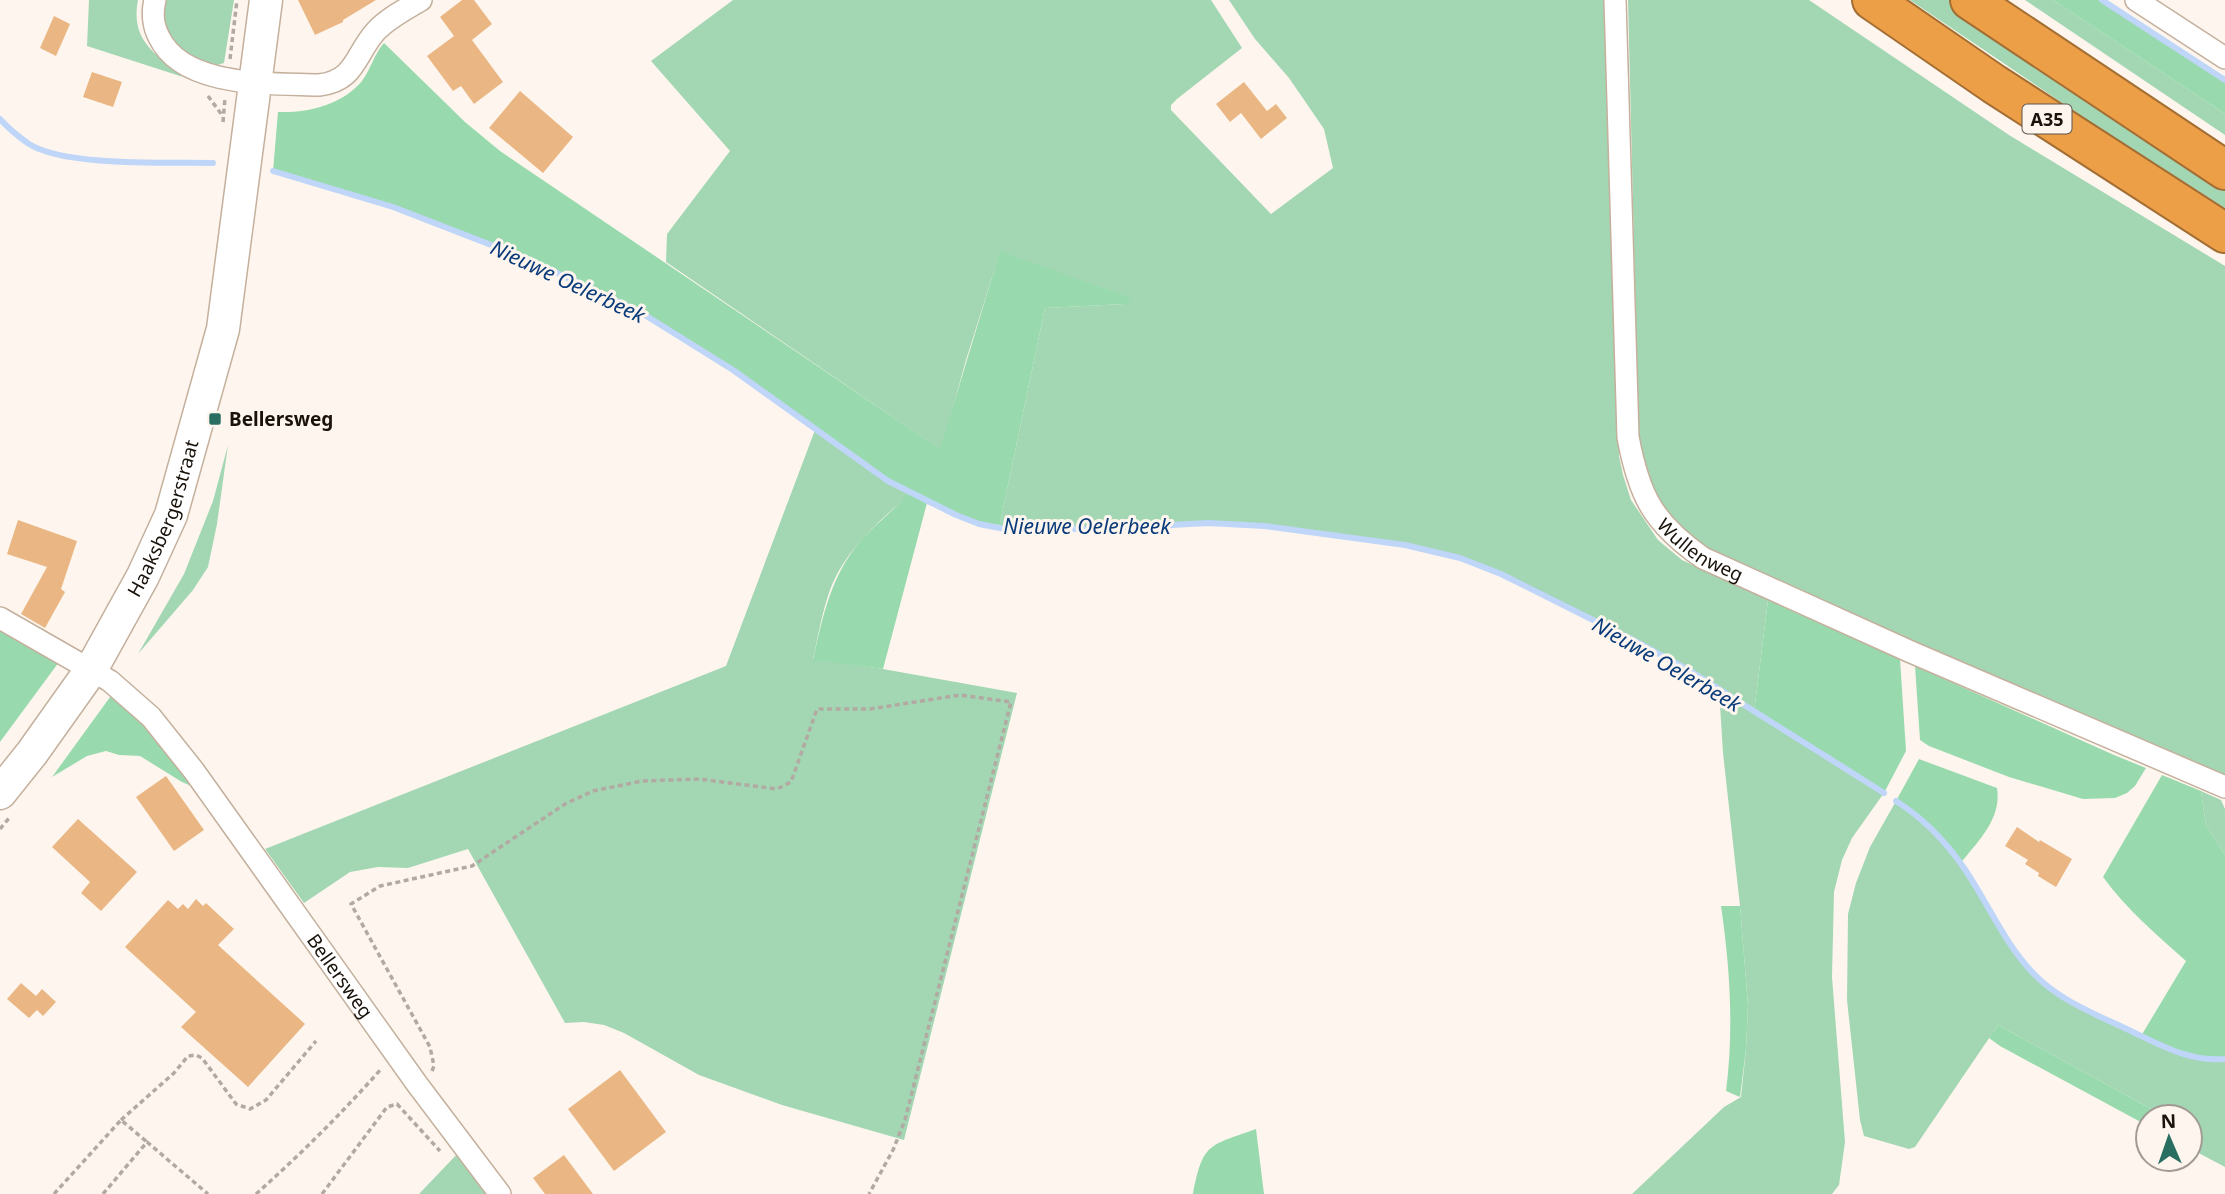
<svg xmlns="http://www.w3.org/2000/svg" width="2225" height="1194" font-family="'Noto Sans',sans-serif">
	<style>
		.green { fill: #a3d6b3 }
		.forest { fill: #99d9ae }
		.lines { fill: none; stroke-linecap: round; stroke-linejoin: round }
		.stream { stroke: #bfd6f8; stroke-width: 6 }
		.building { fill: #eab784 }
		.minor-casing { stroke: #c4b09d; stroke-width: 24 }
		.secondary-casing { stroke: #c4b09d; stroke-width: 35 }
		.motorway-casing { stroke: #a36e33; stroke-width: 42 }
		.path { stroke: #b2aaa2; stroke-width: 3.5; stroke-dasharray: 5 3.5; stroke-linecap: butt }
		.minor { stroke: #fff; stroke-width: 21 }
		.secondary { stroke: #fff; stroke-width: 32 }
		.motorway { stroke: #ed9f48; stroke-width: 38 }
		.poi-dot { fill: #2a6e61; stroke: #fef6ee; stroke-width: 2.5 }
		.labels { text-anchor: middle; dominant-baseline: central; stroke-width: 6; stroke-linejoin: round; paint-order: stroke }
		.shield { fill: #fef6ee; stroke: #5e564f; stroke-width: 2 }
		.shield-label { font-size: 18px; font-weight: bold; fill: #19120b }
		.poi-label { font-size: 19px; font-weight: bold; fill: #19120b; stroke: #fef6ee; text-anchor: start }
		.street-label { font-size: 19px; fill: #19120b; stroke: #fef6ee }
		.water-label { font-size: 21px; font-style: italic; fill: #093a79; stroke: #fef6ee }
	</style>
	<rect width="100%" height="100%" fill="#fef6ee"/>
	<!-- green -->
	<path class="green" d="M89 0H138C130 41 156 54 183 77L87 46Z
		M161 0H234L224 63 214 66 169 47Z
		M733 0H1211L1242 48 1177 99 1171 105V110L1271 214 1333 168 1324 129 1289 78 1255 39 1229 0H1609L1619 378V456L1623 475 1631 500 1658 540 1682 560 1768 600 1754 712 1884 793 1852 838 1842 860 1834 892 1832 977 1845 1142 1839 1185 1832 1194H1632L1724 1107 1741 1097 1746 1049 1748 1005 1740 906 1723 753 1719 689 1633 640 1562 603 1501 574 1460 558 1405 545 1240 524H1174L1101 529 1034 530 999 528 1045 308 1125 304 1131 298 1000 252 966 360 941 450 666 262 667 234 730 151 651 61Z
		M1628 0H1809L2009 135 2225 266V782L2070 714 1692 542 1653 496 1639 449Z
		M1910 0H1951L2225 181V208L2098 127Z
		M2025 0H2053L2225 114V135Z
		M815 430 888 481 910 494C879 521 845 550 830 590 822 612 818 637 813 659L883 669 1017 693 904 1140 782 1105 699 1075 624 1033 604 1025 584 1022 565 1023 468 849 408 868 378 867 350 872 304 903 265 849 726 666Z
		M228 445 217 524 208 567 193 590 138 654 184 574 213 501Z
		M2201 791 2221 800 2225 809V855L2206 825Z
		M1896 801C1923 817 1946 842 1964 868 1988 903 2004 943 2034 974 2061 1002 2100 1016 2135 1033 2163 1047 2192 1062 2225 1059V1167L2191 1149 2202 1137 2190 1130V1117H2166L1998 1025 1915 1147 1909 1149 1864 1136 1860 1120 1847 1000 1848 914 1856 883 1870 847Z
		M460 1151 492 1194H419Z"/>
	<!-- forest -->
	<path class="forest" d="M2053 0H2102L2225 80V114Z
		M384 43 465 122 500 151 940 449 1000 251 1132 298 1126 304 1045 308 999 528 979 524 927 503 883 669 813 660C823 615 831 575 862 539 877 523 895 509 909 493L888 481 733 370 640 312 525 258 393 207 273 171 278 112C308 113 342 105 362 81 371 69 374 54 384 43Z
		M1768 600 1900 659 1906 751 1884 793 1754 712Z
		M0 625 59 662 0 742Z
		M1915 666 2114 755 2146 768 2135 786 2127 793 2115 798 2083 799 2009 777 1929 746 1920 740Z
		M113 693 126 702 196 788 182 782 140 756 119 755 106 751 87 756 52 777Z
		M1919 759 1997 788C2002 819 1978 841 1960 864 1942 840 1922 817 1896 801Z
		M2162 775 2201 791 2206 825 2225 855V1059C2194 1062 2168 1048 2141 1036L2186 961C2156 934 2127 910 2103 877Z
		M1721 906H1740L1748 1005 1746 1049 1740 1097 1726 1091C1734 1029 1730 968 1721 906Z
		M1998 1025 2166 1117H2148V1126L2000 1046 1989 1038Z
		M1256 1129 1264 1194H1193C1203 1142 1209 1146 1256 1129Z"/>
	<g class="lines">
		<!-- stream -->
		<path class="stream" d="M2102 0 2225 80
			M0 119C8 128 19 137 29 144 66 167 168 162 213 163
			M273 171 393 207 525 258 640 312 733 370 888 481 956 515 979 524 1005 529H1101L1208 523 1264 526 1405 545 1460 558 1501 574 1633 640 1692 672 1884 793
			M1896 801C1923 818 1946 842 1964 868 1988 903 2004 943 2034 974 2061 1002 2100 1016 2135 1033 2164 1047 2192 1062 2225 1059"/>
	</g>
	<!-- building -->
	<path class="building" d="M298 0H376L343 20V22L315 35Z
		M462 0H474L492 24 472 40 503 82 474 104 461 86 453 91 427 56 454 36 440 17Z
		M54 16 70 24 56 56 40 48Z
		M92 72 122 82 113 107 83 97Z
		M1244 82 1267 111 1276 104 1287 118 1261 139 1241 113 1230 122 1216 104Z
		M520 91 573 137 543 173 489 128Z
		M18 520 77 541 61 589 65 592 45 628 21 614 47 567 7 554Z
		M166 776 204 830 174 851 136 797Z
		M78 819 137 872 101 911 81 893 90 882 52 847Z
		M2017 827 2039 842 2040 840 2072 859 2056 887 2038 876 2039 873 2025 864 2028 860 2005 846Z
		M196 899 203 906 206 903 234 929 218 945 305 1024 248 1087 181 1027 196 1012 125 947 168 900 178 909 183 904 188 909Z
		M21 983 36 996 42 989 56 1002 43 1016 37 1010 29 1018 7 999Z
		M620 1070 666 1132 614 1171 568 1109Z
		M564 1155 593 1194H545L533 1178Z"/>
	<g class="lines">
		<defs>
			<g id="minor">
				<path d="M155 0C152 12 153 26 159 37 183 88 271 83 319 85 356 81 355 54 376 31 388 18 406 9 421 0"/>
				<path id="s1" d="M1615 0 1628 437C1639 496 1653 523 1703 558L1911 652 2225 787"/>
				<path d="M2136 0 2225 58"/>
				<path id="s2" d="M0 618 110 681 151 717 194 771 417 1084 500 1194"/>
			</g>
			<g id="secondary">
				<path id="s3" d="M0 793 32 753 91 670 143 576 171 515 223 329 266 0"/>
			</g>
			<path id="motorway" d="M1872 0 1994 84 2225 233
				M1970 0 2225 170"/>
		</defs>
		<!-- minor casing -->
		<use href="#minor" class="minor-casing"/>
		<!-- secondary casing -->
		<use href="#secondary" class="secondary-casing"/>
		<!-- motorway casing -->
		<use href="#motorway" class="motorway-casing"/>
		<!-- path -->
		<path class="path" d="M230 59 237 0
			M208 96 222 115
			M223 122 225 98
			M0 829 10 817
			M432 1071 434 1066 430 1047 351 904 380 886 472 866 565 804 593 791 642 781 699 779 777 789 791 782 817 709H870L960 695 1011 702 905 1120 893 1150 869 1194
			M121 1120 174 1073 188 1056 196 1055 202 1058 236 1104 250 1109 266 1100 316 1041
			M54 1194 121 1120 147 1142
			M103 1194 147 1142 208 1194
			M256 1194C300 1155 343 1112 382 1068
			M322 1194 387 1107 397 1104 440 1151"/>
		<!-- minor -->
		<use href="#minor" class="minor"/>
		<!-- secondary -->
		<use href="#secondary" class="secondary"/>
		<!-- motorway -->
		<use href="#motorway" class="motorway"/>
	</g>
	<!-- markers -->
	<rect class="poi-dot" x="208" y="412" width="14" height="14" rx="3.5"/>
	<g class="labels">
		<!-- shield labels -->
		<rect class="shield" x="2022.5" y="104.5" width="49" height="29" rx="5"/>
		<g class="shield-label">
			<text x="2047" y="119">A35</text>
		</g>
		<!-- poi labels -->
		<g class="poi-label">
			<text x="229" y="419">Bellersweg</text>
		</g>
		<!-- street labels -->
		<g class="street-label">
			<text stroke="none"><textPath href="#s3" startOffset="322">Haaksbergerstraat</textPath></text>
			<text stroke="none"><textPath href="#s1" startOffset="578">Wullenweg</textPath></text>
			<text stroke="none"><textPath href="#s2" startOffset="502">Bellersweg</textPath></text>
		</g>
		<!-- water labels -->
		<g class="water-label">
			<text transform="translate(568 281) rotate(25)">Nieuwe Oelerbeek</text>
			<text x="1087" y="526">Nieuwe Oelerbeek</text>
			<text transform="translate(1667 664) rotate(30)">Nieuwe Oelerbeek</text>
		</g>
	</g>
	<!-- north arrow -->
	<g transform="translate(2169 1138) rotate(358)"><circle r="33" fill="#fef6ee" stroke="#a29b93" stroke-width="2"/>
	<path d="M0-5L12 26L0 18L-12 26Z" fill="#2a6e61"/>
	<text y="-10" font-size="19" font-weight="bold" text-anchor="middle" fill="#19120b">N</text>
	</g>
</svg>
